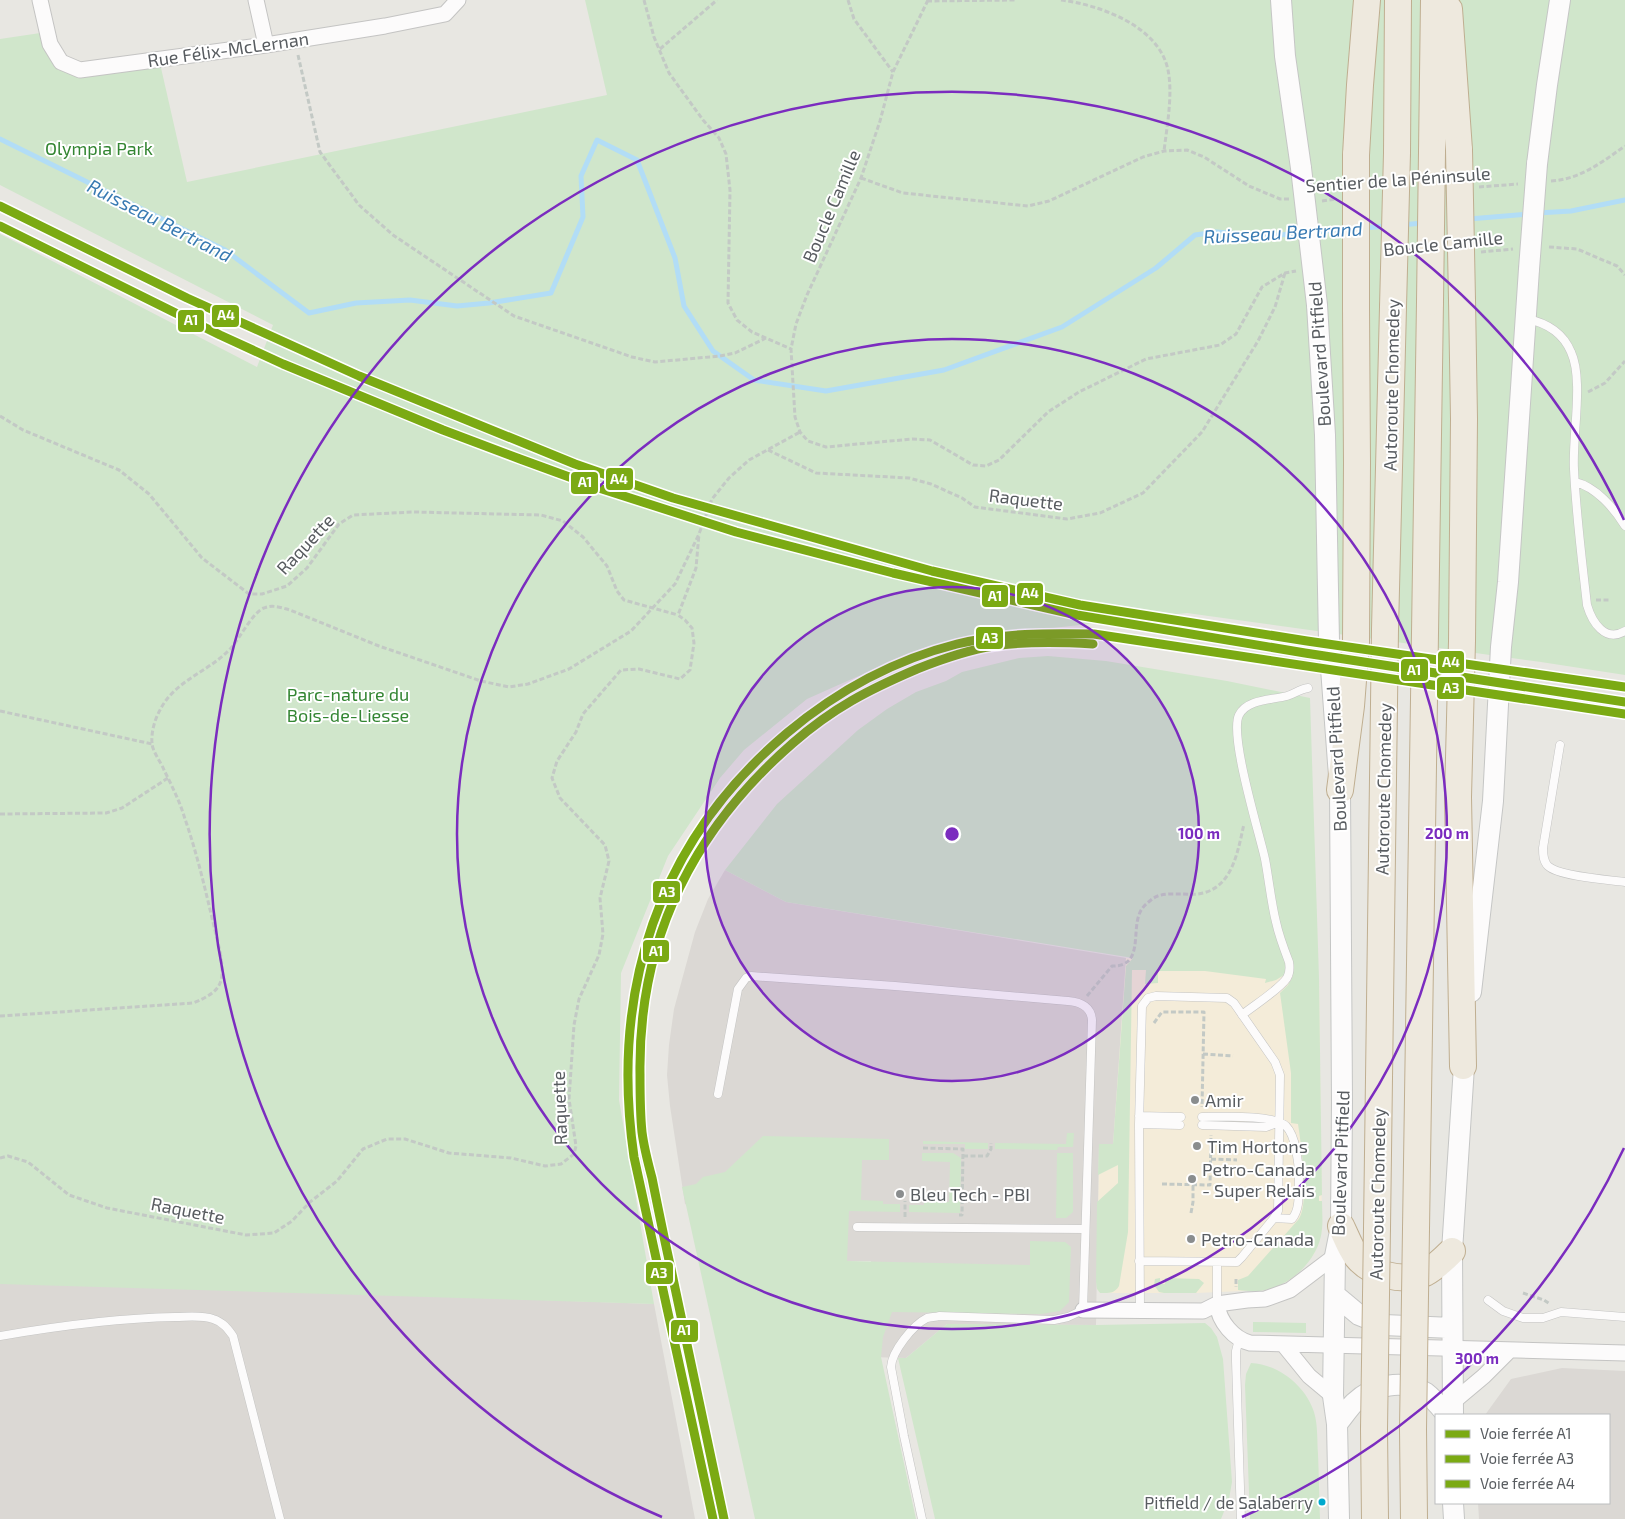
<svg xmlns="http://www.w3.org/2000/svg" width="1625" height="1519" font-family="'Exo 2',sans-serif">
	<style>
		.commercial { fill: #f4ecd9 }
		.industrial { fill: #dbd8d4 }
		.green { fill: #d0e6cb }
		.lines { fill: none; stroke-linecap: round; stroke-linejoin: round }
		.stream { stroke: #b2ddf6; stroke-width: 5 }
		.service-casing { stroke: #c4c4c3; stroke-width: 9 }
		.minor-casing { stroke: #c4c4c3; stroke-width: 17 }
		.secondary-casing { stroke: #c5c6c5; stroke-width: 22 }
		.motorway-casing { stroke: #bfae90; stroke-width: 28 }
		.path { stroke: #c3c9c5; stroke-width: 3; stroke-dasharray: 5 2.5; stroke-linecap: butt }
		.service { stroke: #fcfbfb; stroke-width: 8 }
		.minor { stroke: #fcfbfb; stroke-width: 15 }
		.secondary { stroke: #fcfbfb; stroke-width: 20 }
		.motorway { stroke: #eee9de; stroke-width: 26 }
		.secondary-bridge-casing { stroke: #c5c6c5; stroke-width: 22; stroke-linecap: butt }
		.motorway-bridge-casing { stroke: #bfae90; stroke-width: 28; stroke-linecap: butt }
		.secondary-bridge { stroke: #fcfbfb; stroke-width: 20 }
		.motorway-bridge { stroke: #eee9de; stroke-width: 26 }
		.rail-1-casing { stroke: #fff; stroke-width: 12 }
		.rail-2-casing { stroke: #fff; stroke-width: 12 }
		.rail-3-casing { stroke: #fff; stroke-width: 12 }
		.rail-1 { stroke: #7baa13; stroke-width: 9 }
		.rail-2 { stroke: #7baa13; stroke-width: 9 }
		.rail-3 { stroke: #7baa13; stroke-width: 9 }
		.ring { fill: none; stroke: #7b2cbf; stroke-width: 2.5 }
		.poi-dot { fill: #8a8d8e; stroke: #fff; stroke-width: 2 }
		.bus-dot { fill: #00a9ce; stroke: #fff; stroke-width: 2 }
		.labels { text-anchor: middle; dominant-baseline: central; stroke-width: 4; stroke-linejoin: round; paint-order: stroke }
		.bus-label { font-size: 17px; fill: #585c60; stroke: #fff; text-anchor: end }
		.street-label { font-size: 18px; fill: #585c60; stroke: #fff }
		.park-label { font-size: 18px; fill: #338532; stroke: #fff }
		.poi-label { font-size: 18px; fill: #585c60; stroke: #fff; text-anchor: start }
		.water-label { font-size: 19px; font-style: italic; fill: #387ab2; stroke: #fff }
		.centre { fill: #7b2cbf; stroke: #fff; stroke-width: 2.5 }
		.ring-label { font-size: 15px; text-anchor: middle; font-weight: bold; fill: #7b2cbf; stroke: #fff; stroke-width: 4; stroke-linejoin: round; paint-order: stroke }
		.line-badge { stroke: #fff; stroke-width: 2 }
		.badge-label { font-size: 14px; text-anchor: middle; font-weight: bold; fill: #fff }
	</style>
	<rect width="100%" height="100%" fill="#e8e7e2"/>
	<!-- commercial -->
	<path class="commercial" d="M1126 958 1319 978 1322 1229 1319 1242 1314 1254 1307 1263 1299 1272 1288 1281 1277 1286 1266 1290 1196 1293H1100L1097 1289 1099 1144H1113Z"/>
	<!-- industrial -->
	<path class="industrial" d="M725 870 786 902 1126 958 1113 1145H1099L1096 1325 947 1324 906 1358 869 1357 871 1261H847L685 1204 670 1106 667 1075 669 1045 674 1009 695 932 708 899Z
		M0 1281 654 1304 695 1519H0Z
		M1562 1368 1625 1371V1519H1479L1478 1503H1609V1415H1485L1511 1379Z"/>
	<!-- green -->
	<path class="green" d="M585 0H1625V675L1541 662 1187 613 1035 630 990 632 941 644 854 678 807 699 744 750 720 778 668 856 621 973 619 1100 654 1304 0 1284V234L257 367 273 325 0 185V39L47 32 50 44 84 72 159 59 187 182 607 95Z
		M1048 656 1106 661 1227 681 1310 698 1319 978 1322 1195 1319 1196V1201H1322C1322 1210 1323 1220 1322 1229 1320 1257 1293 1285 1265 1290 1256 1292 1246 1291 1238 1290V1280L1248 1276 1298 1220C1310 1206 1301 1143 1298 1124L1291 1123V1073L1280 993 1288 985 1293 976 1284 975 1276 980 1265 983 1266 979 1205 971H1158V983L1145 984 1146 970H1132L1128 1232 1119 1286C1114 1294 1109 1293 1100 1293L1097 1289 1096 1281 1097 1202 1118 1183V1165L1098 1175 1099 1144H1113L1126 966 1133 958 786 902 725 870 777 804 858 730 887 709 916 692 946 681 962 672 1019 658Z
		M1067 1133H1074L1073 1147H1058L1057 1150 995 1149V1143L1066 1144Z
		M763 1136 889 1139V1160H862L861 1200 883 1201V1204H900V1212L849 1211 847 1261 1030 1265V1241L1065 1242 1071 1247 1069 1302 1060 1311 1041 1314 892 1312 883 1337 881 1357 916 1519H755L682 1187 696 1184 703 1177 725 1172Z
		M923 1141 988 1143V1149H965V1144H923Z
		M922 1153H953L961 1158 960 1213 909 1212V1205H924V1202H949L950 1162 922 1161Z
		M1057 1153H1073V1212L1066 1218H1056Z
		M1160 1278V1284H1165V1278L1199 1279 1204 1283 1196 1293H1164L1159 1292 1154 1285 1155 1279Z
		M1253 1322 1306 1323V1333L1253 1332Z
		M1205 1323 1211 1328 1217 1337 1223 1359 1232 1482 1229 1499 1221 1519H935L898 1358H906L947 1324 1096 1325Z
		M1251 1363C1278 1364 1306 1386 1314 1412 1318 1425 1317 1440 1318 1454 1319 1476 1319 1497 1320 1519H1250L1245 1385 1246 1374Z"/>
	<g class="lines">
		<!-- stream -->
		<path class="stream" d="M0 139 225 250 309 313 356 303 410 300 457 306 489 303 551 293 583 217 581 176 597 140 637 160 675 258 684 306 713 351 754 380 826 391 944 370 1062 327 1156 268 1195 235 1216 232 1268 236 1303 233
			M1538 213 1571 211 1625 200
			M1469 219 1530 214
			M1401 225 1423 223
			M1364 228 1388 226
			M1312 232 1348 229"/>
		<defs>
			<path id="service" d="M1527 319C1547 323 1563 333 1571 352 1584 380 1572 436 1574 469 1576 514 1582 560 1587 605 1592 622 1605 643 1625 631
				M1575 482C1596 487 1614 508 1625 526
				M1560 745 1543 848C1543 854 1543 861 1548 866 1558 876 1609 880 1625 882
				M1242 1015C1253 1006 1280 989 1287 978 1290 973 1290 968 1289 962 1284 949 1279 936 1276 922 1271 902 1269 880 1265 859 1259 832 1229 735 1239 715 1247 699 1272 700 1287 696 1294 694 1300 689 1308 688
				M718 1094 738 989 746 978 751 976 895 986 1068 1001C1080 1002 1091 1006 1092 1020L1083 1310 1068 1317 1054 1320 939 1316C936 1317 931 1317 927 1318 913 1325 892 1351 891 1367L904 1436 922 1519
				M1139 1116 1181 1117
				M1202 1117C1220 1117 1273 1114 1286 1126 1296 1136 1299 1164 1299 1178 1298 1191 1301 1208 1292 1219L1274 1218
				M1139 1124 1180 1125
				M1202 1125 1266 1127 1280 1122
				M857 1227 1085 1229
				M1139 1261 1237 1262 1242 1257 1274 1218 1278 1211 1280 1075 1275 1062 1234 1003 1227 998 1156 996 1148 998 1142 1006 1139 1124 1140 1311
				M1488 1300 1503 1311 1523 1318H1543L1561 1312 1625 1317
				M1217 1304V1262
				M0 1336C58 1326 117 1318 175 1317 187 1317 202 1315 213 1319 223 1322 228 1329 233 1336L280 1519
				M1239 1339 1236 1351V1361L1241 1519"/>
			<path id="minor" d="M40 0 50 44 61 62 80 70 266 45 385 26 445 14 458 0
				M256 0 266 45
				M1217 1304C1219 1322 1234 1339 1250 1343L1625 1353
				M1083 1310 1203 1311 1217 1304 1247 1300 1265 1299 1290 1290 1335 1256
				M1283 1344 1309 1376 1333 1396
				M1453 1402 1484 1376 1510 1350"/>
			<path id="secondary" d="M1281 0 1285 56 1301 168
				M1537 164 1547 85 1560 0
				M1317 305 1325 435 1329 641 1340 790 1342 1102 1341 1226 1335 1256 1333 1396 1337 1424 1339 1519
				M1471 992 1493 801 1501 647 1508 582 1529 269
				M1335 1295 1359 1315 1384 1325 1452 1328
				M1453 1415 1452 1251 1465 1051
				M1337 1424C1343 1417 1348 1409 1354 1403 1373 1385 1403 1378 1426 1393 1434 1399 1441 1408 1447 1415
				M1453 1503 1454 1519"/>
			<path id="motorway" d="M1449 9 1459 150
				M1432 152 1434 0
				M1397 153 1398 0
				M1356 155 1360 85 1367 0
				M1462 300 1464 419 1462 641 1458 797 1463 1066
				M1340 790 1351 706 1356 642 1357 463 1356 308
				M1341 1226C1346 1236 1350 1248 1357 1257 1372 1275 1403 1283 1425 1273 1435 1268 1444 1259 1452 1251
				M1377 1228 1385 629 1393 307
				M1416 1229 1430 302
				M1374 1429 1375 1519
				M1413 1429 1414 1519"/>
		</defs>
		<!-- service casing -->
		<use href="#service" class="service-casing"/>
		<!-- minor casing -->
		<use href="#minor" class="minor-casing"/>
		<!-- secondary casing -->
		<use href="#secondary" class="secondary-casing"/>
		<!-- motorway casing -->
		<use href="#motorway" class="motorway-casing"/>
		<!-- path -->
		<path class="path" d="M644 0 654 37 669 73 703 120 719 138 726 154 730 190 728 303 737 320 752 332 791 349
			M848 0 854 19 893 72
			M928 0 893 72 880 121 861 178 807 295 796 324 791 349 795 417 800 432 808 441 826 447 912 439 930 440 973 465 986 466 999 460 1048 412 1079 392 1146 359 1220 345 1236 334 1262 287 1285 273 1296 271
			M1061 0C1100 5 1159 26 1168 70 1173 94 1167 126 1164 151
			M927 1 1015 0
			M660 49 717 0
			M298 55 320 152 359 205 393 235 514 316 632 357 655 362 720 356 735 353 766 338
			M861 178 903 193 1028 206 1049 201 1143 157 1164 151 1187 150 1204 157 1249 186 1280 199H1289
			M1551 181C1581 179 1602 162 1625 146
			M1479 187 1518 184
			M1322 201 1336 199
			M1549 247 1577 249 1617 266 1625 275
			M1481 252 1513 249
			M1588 392 1605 383 1625 361
			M0 416 23 430 119 470 149 494 202 558 249 594H262L287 586 307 568 339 524 353 515 414 512 541 515 563 521 583 537 607 566 617 591 624 600 678 615
			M768 450 816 473 909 478 931 484 962 498 975 507 1067 519 1100 513 1143 493 1202 432 1258 341 1275 307 1285 273
			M1596 600H1611
			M0 711 152 744
			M0 814 106 813 122 808 168 778
			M1087 996 1112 966C1143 967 1132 933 1139 915 1141 908 1146 904 1151 900 1159 893 1170 894 1180 894 1187 894 1196 895 1203 893 1233 886 1238 850 1244 824
			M0 1016 193 1003C223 991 225 982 220 951 209 907 200 862 185 819 180 802 172 786 164 770 161 762 152 751 152 743 151 732 155 719 160 710 175 680 209 672 231 648 240 638 253 612 264 608 273 604 282 608 290 610L379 646 481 681 509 687 528 684 569 669 631 631 675 584 699 534 712 499 729 478 749 460 800 432
			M1154 1023 1162 1012H1204L1202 1107
			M1203 1054 1233 1056
			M923 1148 963 1149 962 1215H959
			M963 1156H987L991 1149V1143
			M0 1158 8 1156 28 1162 69 1195 107 1208 246 1235 274 1233 292 1221 310 1202 337 1181 363 1149 387 1139H405L449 1153 511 1158 545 1166 561 1164 574 1154 576 1146 569 1099 574 1025 579 999 599 955 603 934 600 898 609 861 605 845 560 798 552 778 557 761 576 732 583 714 621 670 639 669 680 679 690 670 694 643 692 628 685 620 678 615 696 568 699 534
			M1211 1159 1237 1160
			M1162 1184 1210 1185 1211 1135
			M1191 1213 1193 1202V1185
			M905 1217V1201
			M1236 1279V1287
			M1523 1293 1544 1300 1550 1304"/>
		<!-- service -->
		<use href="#service" class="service"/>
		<!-- minor -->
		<use href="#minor" class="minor"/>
		<!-- secondary -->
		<use href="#secondary" class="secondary"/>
		<!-- motorway -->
		<use href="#motorway" class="motorway"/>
		<defs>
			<path id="secondary-bridge" d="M1301 168 1317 305
				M1529 269 1537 164"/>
			<path id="motorway-bridge" d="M1459 150 1462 300
				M1430 302 1432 152
				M1393 307 1397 153
				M1356 308V155
				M1374 1429 1377 1228
				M1413 1429 1416 1229"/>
		</defs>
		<!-- secondary-bridge casing -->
		<use href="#secondary-bridge" class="secondary-bridge-casing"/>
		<!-- motorway-bridge casing -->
		<use href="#motorway-bridge" class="motorway-bridge-casing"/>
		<!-- secondary-bridge -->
		<use href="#secondary-bridge" class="secondary-bridge"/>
		<!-- motorway-bridge -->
		<use href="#motorway-bridge" class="motorway-bridge"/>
		<defs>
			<path id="rail-1" d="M0 226 220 335 283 364 443 430 520 459 602 489 736 532 893 573 1077 615 1305 653 1625 702
				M724 1519C706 1436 689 1352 671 1269 664 1238 658 1208 652 1178 648 1163 644 1148 642 1132 640 1113 640 1093 640 1074 638 940 692 831 793 743 833 708 868 690 917 669 942 659 967 650 994 646 1027 641 1060 642 1093 644"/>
			<path id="rail-2" d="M713 1519 634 1157C610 991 657 843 787 733 837 691 894 660 957 644 1002 633 1048 633 1094 634L1625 714"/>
			<path id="rail-3" d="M0 206 187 298 359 376 575 464 673 498 932 571 1080 605 1307 641 1625 687"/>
		</defs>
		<!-- rail-1 casing -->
		<use href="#rail-1" class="rail-1-casing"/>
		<!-- rail-2 casing -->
		<use href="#rail-2" class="rail-2-casing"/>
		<!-- rail-3 casing -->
		<use href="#rail-3" class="rail-3-casing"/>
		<!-- rail-1 -->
		<use href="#rail-1" class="rail-1"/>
		<!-- rail-2 -->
		<use href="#rail-2" class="rail-2"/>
		<!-- rail-3 -->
		<use href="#rail-3" class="rail-3"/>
	</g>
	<!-- distance rings -->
	<circle cx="952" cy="834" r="247" fill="#7b2cbf" fill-opacity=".12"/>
	<g class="ring">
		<circle cx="952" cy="834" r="247"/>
		<circle cx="952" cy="834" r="495"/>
		<path d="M1624 1148A742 742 0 0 1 1242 1517M662 1517A742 742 0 1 1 1624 520"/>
	</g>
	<!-- markers -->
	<g class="poi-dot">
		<circle cx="1195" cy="1100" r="5"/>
		<circle cx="1197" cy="1146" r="5"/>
		<circle cx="1192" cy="1179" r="5"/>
		<circle cx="900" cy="1194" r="5"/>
		<circle cx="1191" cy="1239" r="5"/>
	</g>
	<circle class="bus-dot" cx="1322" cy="1502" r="4.5"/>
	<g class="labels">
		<!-- bus labels -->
		<g class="bus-label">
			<text x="1313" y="1502">Pitfield / de Salaberry</text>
		</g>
		<!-- street labels -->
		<g class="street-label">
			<text transform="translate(228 49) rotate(-8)">Rue Félix-McLernan</text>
			<text transform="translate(1398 179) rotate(-4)">Sentier de la Péninsule</text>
			<text transform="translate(831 206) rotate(-67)">Boucle Camille</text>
			<text transform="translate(1443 243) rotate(-6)">Boucle Camille</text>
			<text transform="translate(1319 354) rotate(-94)">Boulevard Pitfield</text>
			<text transform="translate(1391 385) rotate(-89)">Autoroute Chomedey</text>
			<text transform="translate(1026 499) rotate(7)">Raquette</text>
			<text transform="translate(305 544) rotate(-47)">Raquette</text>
			<text transform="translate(1336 759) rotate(-93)">Boulevard Pitfield</text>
			<text transform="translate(1383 789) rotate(-89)">Autoroute Chomedey</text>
			<text transform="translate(559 1108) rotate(-92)">Raquette</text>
			<text transform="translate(1340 1163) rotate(-88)">Boulevard Pitfield</text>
			<text transform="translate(1377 1194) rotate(-89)">Autoroute Chomedey</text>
			<text transform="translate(188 1210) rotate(11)">Raquette</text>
		</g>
		<!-- park labels -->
		<g class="park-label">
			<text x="99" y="148">Olympia Park</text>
			<text x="348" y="694">Parc-nature du<tspan x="348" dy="21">Bois-de-Liesse</tspan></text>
		</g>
		<!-- poi labels -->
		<g class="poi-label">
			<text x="1205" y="1100">Amir</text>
			<text x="1207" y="1146">Tim Hortons</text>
			<text x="1202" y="1169">Petro-Canada<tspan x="1202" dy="21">- Super Relais</tspan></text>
			<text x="910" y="1194">Bleu Tech - PBI</text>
			<text x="1201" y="1239">Petro-Canada</text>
		</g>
		<!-- water labels -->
		<g class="water-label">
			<text transform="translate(160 220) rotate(27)">Ruisseau Bertrand</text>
			<text transform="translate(1283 232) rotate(-3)">Ruisseau Bertrand</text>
		</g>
	</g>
	<circle cx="952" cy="834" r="8" class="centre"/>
	<g class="ring-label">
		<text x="1199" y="839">100 m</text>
		<text x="1447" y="839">200 m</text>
		<text x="1477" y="1364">300 m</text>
	</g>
	<g class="line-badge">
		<rect x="211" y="304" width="29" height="24" rx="5" fill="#7baa13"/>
		<rect x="177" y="309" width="28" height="24" rx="5" fill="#7baa13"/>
		<rect x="605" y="467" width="29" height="24" rx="5" fill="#7baa13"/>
		<rect x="570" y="471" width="29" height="24" rx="5" fill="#7baa13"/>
		<rect x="1016" y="582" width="28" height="24" rx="5" fill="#7baa13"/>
		<rect x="981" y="584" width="28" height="24" rx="5" fill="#7baa13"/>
		<rect x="975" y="626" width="29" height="24" rx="5" fill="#7baa13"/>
		<rect x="1437" y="650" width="28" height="24" rx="5" fill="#7baa13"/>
		<rect x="1400" y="658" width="29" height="24" rx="5" fill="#7baa13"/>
		<rect x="1436" y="676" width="29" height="24" rx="5" fill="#7baa13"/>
		<rect x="652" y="880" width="29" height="24" rx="5" fill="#7baa13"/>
		<rect x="642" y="939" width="28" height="24" rx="5" fill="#7baa13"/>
		<rect x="645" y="1261" width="29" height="24" rx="5" fill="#7baa13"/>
		<rect x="670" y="1319" width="29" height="24" rx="5" fill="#7baa13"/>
	</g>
	<g class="badge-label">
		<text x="226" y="320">A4</text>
		<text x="191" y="325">A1</text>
		<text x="619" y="484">A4</text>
		<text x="585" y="487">A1</text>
		<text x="1030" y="598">A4</text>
		<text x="995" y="601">A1</text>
		<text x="990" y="643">A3</text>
		<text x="1451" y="667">A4</text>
		<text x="1414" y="675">A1</text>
		<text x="1451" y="693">A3</text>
		<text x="667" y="897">A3</text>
		<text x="656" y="956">A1</text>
		<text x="659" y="1278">A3</text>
		<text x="684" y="1335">A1</text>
	</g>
	<!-- legend -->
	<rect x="1435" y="1414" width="175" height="90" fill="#ffffff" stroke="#bcbebf"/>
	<rect x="1445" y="1430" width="25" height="8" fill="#7baa13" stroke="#bcbebf"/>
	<text x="1480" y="1439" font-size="15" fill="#585c60">Voie ferrée A1</text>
	<rect x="1445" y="1455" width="25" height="8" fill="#7baa13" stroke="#bcbebf"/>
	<text x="1480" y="1464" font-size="15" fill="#585c60">Voie ferrée A3</text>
	<rect x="1445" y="1480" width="25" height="8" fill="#7baa13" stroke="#bcbebf"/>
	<text x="1480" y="1489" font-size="15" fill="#585c60">Voie ferrée A4</text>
</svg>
